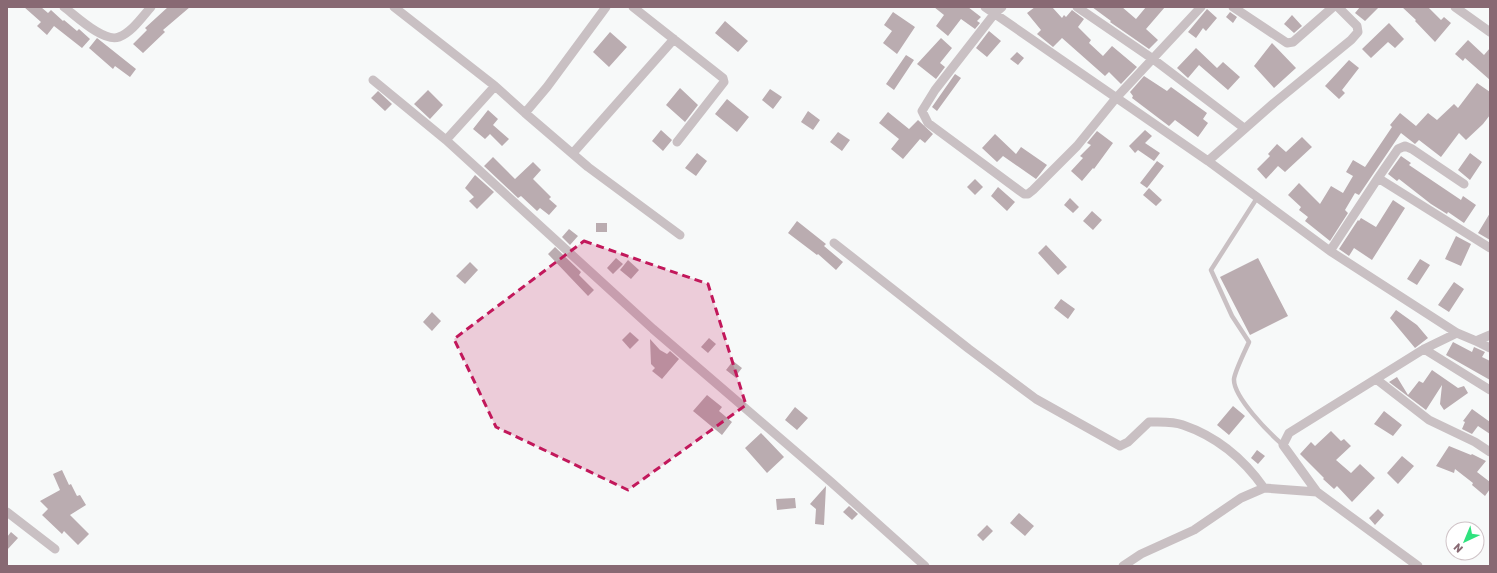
<svg xmlns="http://www.w3.org/2000/svg" width="1497" height="573" font-family="Rubik,sans-serif">
	<style>
		.building { fill: #baacb0 }
		.lines { fill: none; stroke-linecap: round; stroke-linejoin: round }
		.lane { stroke: #c9c0c3; stroke-width: 4.5 }
		.street { stroke: #c9c0c3; stroke-width: 9 }
		.marked { fill: #c2185b; fill-opacity: 0.2; stroke: #c2185b; stroke-width: 3; stroke-dasharray: 8 5; stroke-linejoin: round }
	</style>
	<rect width="100%" height="100%" fill="#f7f9f9"/>
	<!-- building -->
	<path class="building" d="M24 7H41L48 13 51 10 63 21 64 20 77 31 79 29 90 39 82 48 54 26 47 35 37 26 41 22Z
		M168 7H190L163 30 165 32 143 53 133 44 147 30 145 28Z
		M934 7H968L981 17 977 21 980 23 975 29 961 19 948 36 936 26 944 15Z
		M1035 7H1052L1062 18 1064 15 1066 17 1072 10 1084 19 1078 27 1091 40 1089 43 1103 56 1112 46 1137 67 1121 84 1109 72 1105 76 1062 38 1053 47 1037 34 1041 30 1027 13Z
		M1092 7H1122L1136 19 1146 7H1165L1146 29 1158 40 1149 49 1110 22 1111 21Z
		M1360 7H1379L1365 21 1355 13Z
		M1402 7H1428L1441 20 1444 17 1451 23 1435 42 1415 21 1416 20Z
		M1207 9 1217 18 1206 31 1203 28 1196 38 1188 32Z
		M893 12 915 27 897 54 883 43 892 31 884 25Z
		M1230 12 1237 17 1233 23 1226 17Z
		M1292 15 1302 26 1294 33 1284 24Z
		M725 21 748 41 738 52 715 33Z
		M1389 23 1404 39 1395 48 1388 42 1371 58 1362 49Z
		M989 31 1001 41 987 57 976 48Z
		M610 32 627 47 609 67 593 52Z
		M97 38 136 69 130 77 115 66 113 69 89 48Z
		M941 38 952 48 940 63 945 67 936 79 917 64Z
		M1468 40 1484 55 1490 48V80L1465 58 1463 61 1455 54Z
		M1272 43 1296 68 1274 88 1254 66Z
		M1196 48 1217 68 1223 62 1240 77 1228 90 1199 65 1188 78 1177 68Z
		M1017 52 1024 58 1018 65 1010 59Z
		M906 55 914 60 894 90 886 84Z
		M1349 60 1359 68 1342 90 1345 93 1339 99 1325 86Z
		M955 74 961 78 937 111 932 107Z
		M1144 76 1167 91 1171 87 1207 113 1203 119 1208 123 1198 137 1175 120 1169 126 1132 98 1133 96 1130 92Z
		M1477 83 1490 92V115L1483 124 1466 140 1459 133 1441 157 1419 140 1415 144 1401 133 1359 195 1355 193 1345 210 1348 213 1330 241 1305 221 1308 217 1299 210 1301 207 1288 195 1299 183 1320 204 1331 186 1343 193 1353 176 1346 172 1353 160 1365 167 1392 127 1390 125 1400 113 1416 126 1428 113 1437 120 1454 104 1458 108Z
		M680 88 698 105 685 122 666 105Z
		M770 89 782 97 773 109 762 100Z
		M428 90 443 105 430 119 414 104Z
		M378 91 392 104 385 111 371 98Z
		M727 99 749 117 737 132 715 114Z
		M488 110 498 119 493 125 509 139 502 146 490 134 485 139 473 129Z
		M808 111 820 120 813 130 801 122Z
		M888 112 909 129 918 120 933 134 925 143 920 139 903 159 891 149 899 139 879 123Z
		M661 130 672 140 663 151 652 141Z
		M1145 130 1152 136 1145 143 1160 153 1154 161 1138 150 1135 153 1129 146Z
		M1097 131 1113 143 1094 169 1093 168 1082 181 1071 171 1083 158 1080 156 1091 145 1087 143Z
		M838 132 850 140 842 151 830 142Z
		M995 134 1016 154 1021 147 1047 165 1040 174 1036 179 1003 156 997 162 982 148Z
		M1302 137 1312 147 1285 172 1278 166 1266 179 1257 169 1270 156 1268 154 1277 144 1286 152Z
		M697 153 707 161 696 176 685 168Z
		M1470 153 1482 162 1470 180 1458 170Z
		M1401 156 1411 163 1409 165 1461 200 1463 196 1476 205 1464 223 1448 212 1447 214 1431 204 1399 179 1397 181 1388 174Z
		M493 157 515 179 533 162 541 170 533 179 551 197 549 199 557 206 549 215 540 208 537 211 521 196 518 198 484 166Z
		M1157 161 1164 166 1147 188 1140 183Z
		M475 175 494 192 477 209 469 201 474 197 465 188Z
		M975 179 983 187 975 195 967 187Z
		M998 187 1015 202 1007 211 991 196Z
		M1149 188 1162 200 1156 206 1143 195Z
		M1070 198 1079 207 1073 213 1064 205Z
		M1393 200 1405 208 1372 260 1354 248 1349 256 1339 249 1358 220 1359 221 1361 218 1376 227Z
		M1092 211 1102 220 1093 230 1083 221Z
		M1490 213V240L1478 233Z
		M797 221 826 244 824 246 843 262 836 270 818 254 817 255 788 233Z
		M596 223H607V232H596Z
		M569 229 578 236 570 245 562 237Z
		M1456 236 1471 244 1461 266 1445 259Z
		M1046 245 1067 267 1058 275 1038 253Z
		M555 247 581 272 579 275 594 290 588 296 548 254Z
		M616 258 623 264 613 274 607 268Z
		M1258 258 1288 316 1250 335 1220 277Z
		M1420 259 1430 265 1417 285 1407 279Z
		M628 260 639 270 631 279 620 270Z
		M470 262 478 270 465 284 456 276Z
		M1454 282 1464 289 1449 312 1438 305Z
		M1061 299 1075 309 1068 319 1054 308Z
		M1396 310 1417 325 1428 338 1415 348 1390 318Z
		M432 312 441 321 432 331 423 322Z
		M630 332 639 340 630 349 622 340Z
		M709 338 716 344 708 353 701 347Z
		M650 339 660 350 667 354 670 351 679 359 662 379 652 371 655 368 651 364Z
		M1453 342 1472 352 1474 347 1485 352 1482 357 1490 361V380L1446 355Z
		M733 361 742 368 735 377 726 370Z
		M1432 370 1458 388 1464 386 1468 393 1444 410 1440 404 1442 385 1426 410 1389 382 1397 377 1408 395 1419 381 1423 383Z
		M707 395 722 407 719 411 732 422 722 435 693 411Z
		M1233 406 1245 416 1229 435 1217 425Z
		M795 407 808 418 797 430 785 420Z
		M1472 409 1490 422V434L1478 426 1472 434 1462 429 1465 422 1463 421Z
		M1384 411 1402 425 1393 436 1374 424Z
		M1331 431 1341 441 1344 439 1351 446 1336 460 1351 473 1360 464 1375 478 1352 502 1337 486 1334 489 1323 479 1324 478 1300 454 1311 442 1315 446Z
		M761 433 784 457 767 473 745 448Z
		M1449 446 1471 455 1472 454 1486 461 1477 472 1490 482V489L1485 496 1472 485 1473 483 1455 469 1454 473 1436 466Z
		M1257 450 1265 456 1258 464 1251 458Z
		M1402 456 1414 466 1398 484 1387 473Z
		M62 470 69 485 71 484 77 496 80 495 86 505 70 515 89 534 78 545 64 531 62 534 42 515 48 509 40 501 60 490 53 474Z
		M826 486 824 525 815 524 816 509 810 504Z
		M795 498 796 508 777 510 776 499Z
		M849 506 858 514 852 520 843 512Z
		M1378 509 1384 515 1375 525 1369 518Z
		M1019 513 1034 526 1025 536 1010 523Z
		M987 525 993 531 983 541 977 535Z
		M11 532 18 538 7 550V537Z"/>
	<g class="lines">
		<!-- lane -->
		<path class="lane" d="M1257 198 1211 270 1232 316 1249 342C1245 351 1235 371 1234 379 1233 397 1270 434 1283 445"/>
		<!-- street -->
		<path class="street" d="M64 7C76 16 104 43 119 37 132 32 142 17 151 7
			M394 7 495 86 525 113 547 87 606 7
			M633 7 723 78 724 82 677 142
			M985 7 1208 161 1330 251 1457 333 1476 341 1490 335
			M1002 7 995 13 935 90 922 111 928 123 1024 194H1028L1033 190 1077 146 1116 98 1201 7
			M1077 7 1153 59 1244 128
			M1233 7 1287 43 1293 42 1333 7
			M1455 7 1490 32
			M373 80 446 140 653 329 831 482 925 566
			M525 113 588 167 680 235
			M446 140 495 86
			M573 153 674 39
			M1208 161 1274 103 1351 40 1358 32 1357 26 1338 7
			M1378 178 1490 248
			M834 243 969 349 1036 399 1120 446 1128 442 1149 422C1160 422 1173 421 1183 425 1218 437 1243 458 1264 488
			M1330 251 1378 178 1398 149 1405 146 1412 149 1464 184
			M1476 341 1490 348
			M1424 349 1490 390
			M1376 379 1429 420 1475 442 1490 452
			M7 512 55 549
			M1123 566 1141 554 1194 530 1241 498 1264 488 1317 492
			M1418 566 1317 492 1283 445 1289 433 1424 349 1457 333"/>
	</g>
	<!-- marked area -->
	<path class="marked" d="M584 241 708 284 746 405 628 490 496 427 454 339Z"/>
	<!-- border -->
	<rect width="1497" height="573" fill="none" stroke="#886973" stroke-width="16"/>
	<!-- north arrow -->
	<g transform="translate(1465 541) rotate(224)"><circle r="19" fill="#ffffff" stroke="#cfc3c7"/>
	<path d="M0-3L7 15L0 10L-7 15Z" fill="#2fe27e"/>
	<text y="-6" font-size="11" font-weight="bold" text-anchor="middle" fill="#886973">N</text>
	</g>
</svg>
